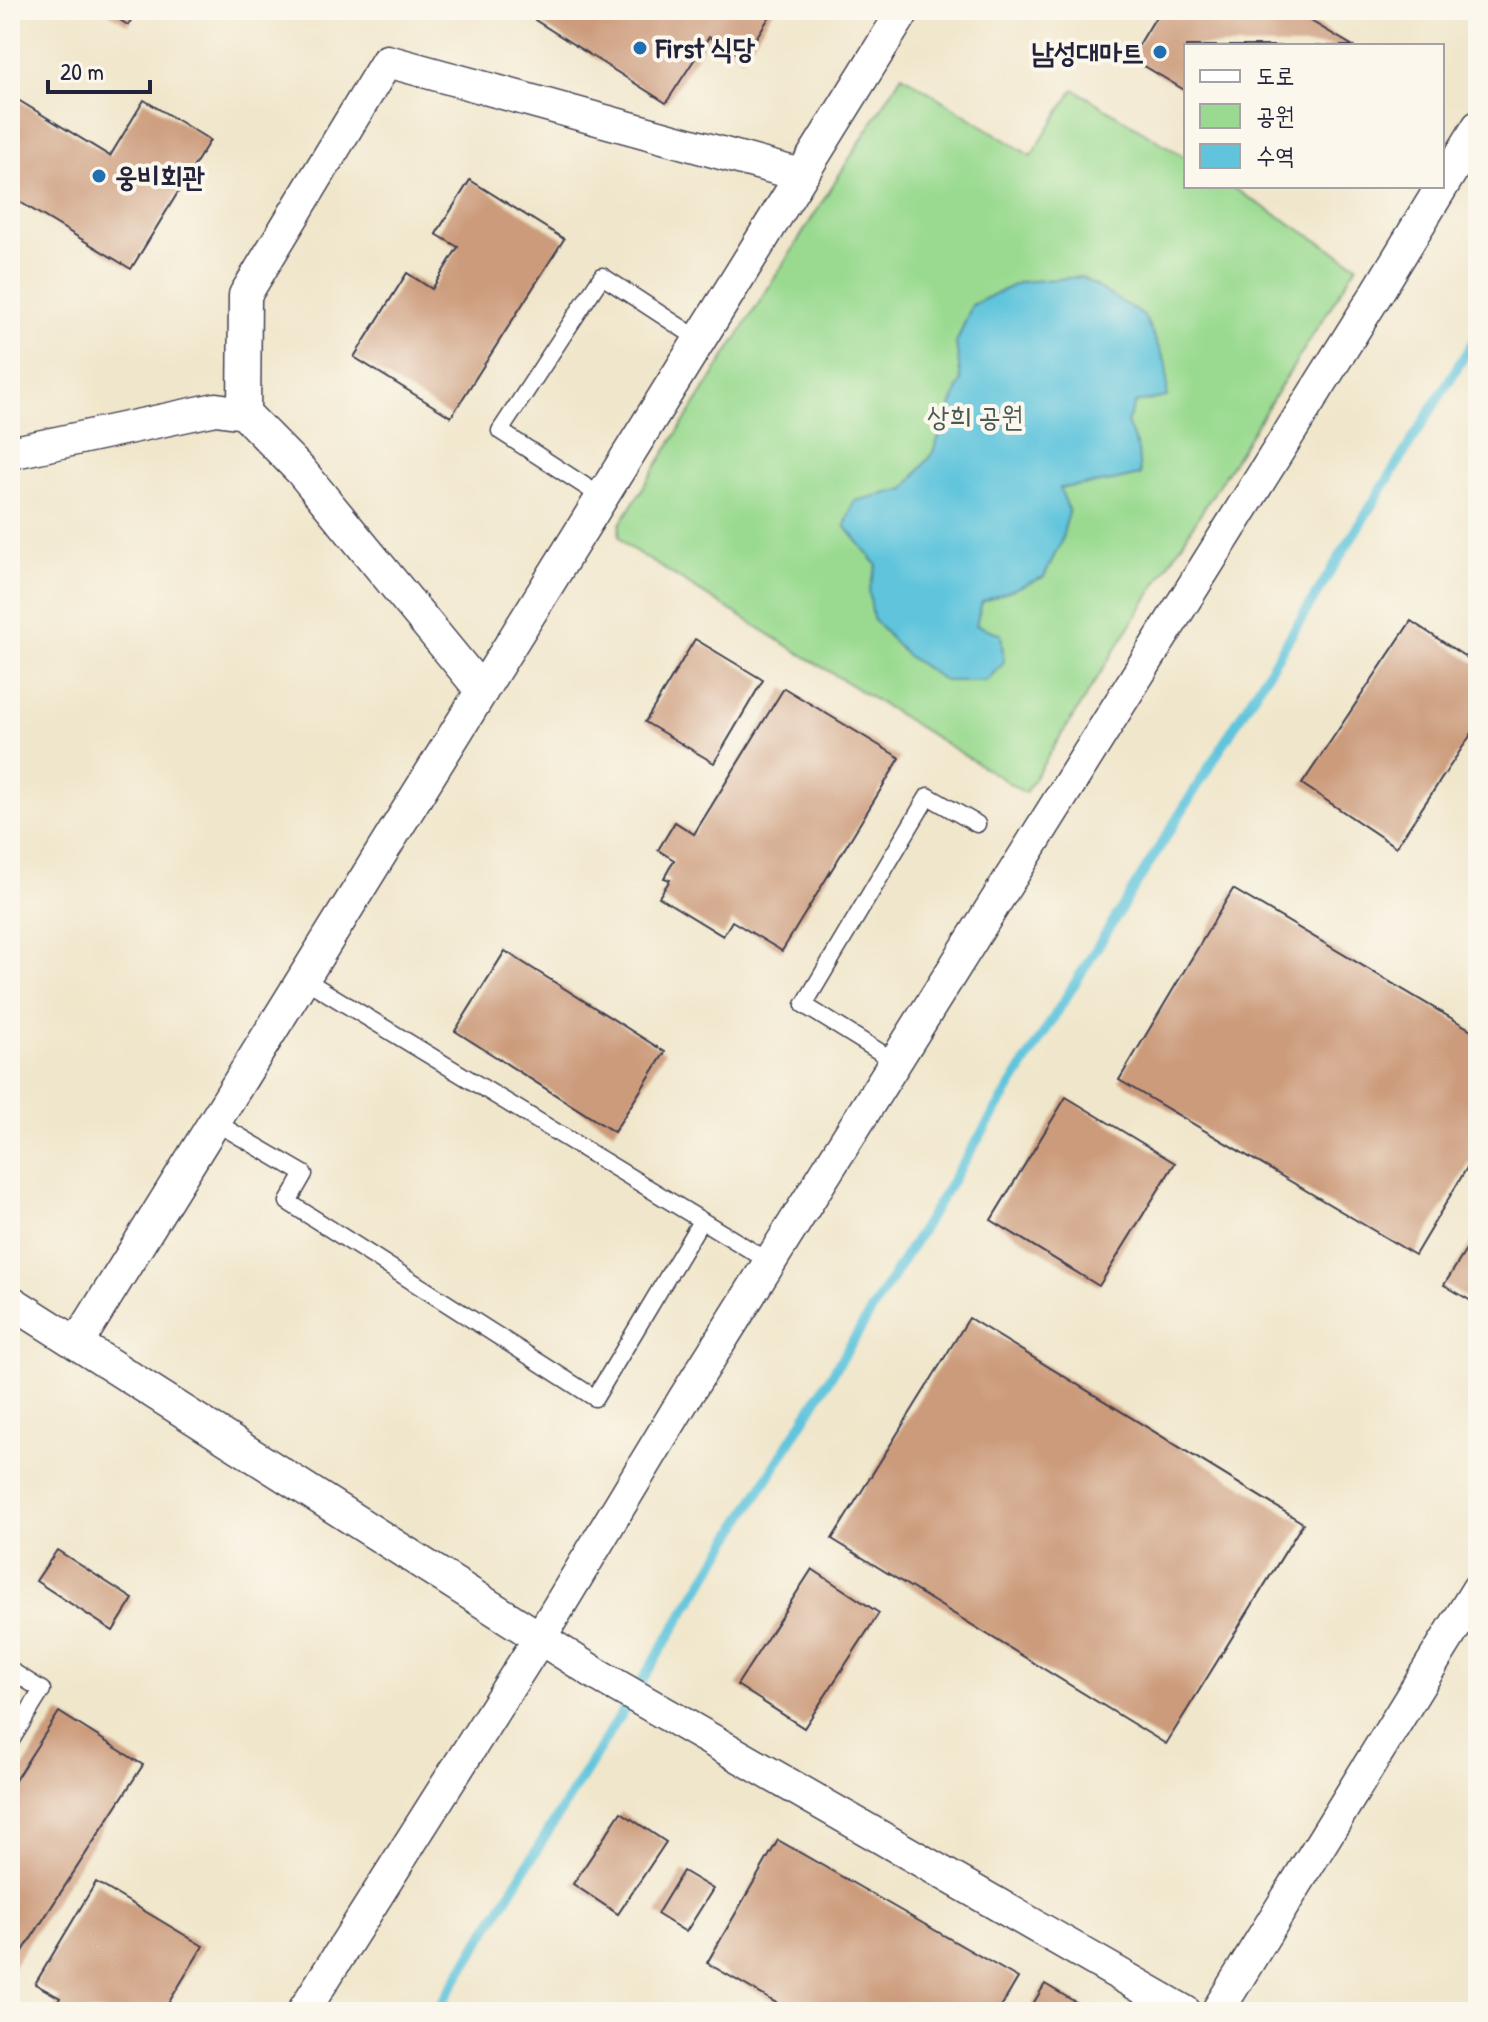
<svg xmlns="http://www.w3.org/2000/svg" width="1488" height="2022" font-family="'Patrick Hand','Poor Story',sans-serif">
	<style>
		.green { fill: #9ada90; stroke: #5e7e66; stroke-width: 2 }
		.water { fill: #5fc4dc; stroke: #40738c; stroke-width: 2 }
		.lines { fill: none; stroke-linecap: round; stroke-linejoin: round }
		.stream { stroke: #5fc4dc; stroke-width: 10 }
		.building { fill: #cc9b7c }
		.lane-casing { stroke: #413f51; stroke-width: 19 }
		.street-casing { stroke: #413f51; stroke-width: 35 }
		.lane { stroke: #fff; stroke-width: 16 }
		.street { stroke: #fff; stroke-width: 32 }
		.poi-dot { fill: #1f6fb2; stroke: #fbf7ec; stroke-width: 3 }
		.labels { text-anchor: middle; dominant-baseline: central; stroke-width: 8; stroke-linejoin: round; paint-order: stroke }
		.poi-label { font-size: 28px; font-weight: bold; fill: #22223b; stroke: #fbf7ec; text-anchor: start }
		.park-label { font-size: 28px; fill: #465954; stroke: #fbf7ec }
	</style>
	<rect width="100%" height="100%" fill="#fbf7ec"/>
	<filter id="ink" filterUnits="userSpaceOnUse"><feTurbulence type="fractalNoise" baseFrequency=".0125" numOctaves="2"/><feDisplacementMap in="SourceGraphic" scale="16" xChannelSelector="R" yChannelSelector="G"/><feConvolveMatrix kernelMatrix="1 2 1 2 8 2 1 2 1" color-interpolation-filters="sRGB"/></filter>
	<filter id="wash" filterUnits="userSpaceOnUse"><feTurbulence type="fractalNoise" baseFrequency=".006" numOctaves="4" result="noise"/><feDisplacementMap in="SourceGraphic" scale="32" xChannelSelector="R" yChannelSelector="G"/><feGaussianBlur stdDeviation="1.8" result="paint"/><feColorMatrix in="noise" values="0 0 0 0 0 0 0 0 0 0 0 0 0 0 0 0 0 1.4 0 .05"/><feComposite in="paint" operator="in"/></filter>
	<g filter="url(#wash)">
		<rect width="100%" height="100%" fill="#f0e6cb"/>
		<!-- green -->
		<path class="green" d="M902 75 1031 156 1074 89 1186 158V186H1230L1357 265 1025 793 627 546 619 536 620 524Z"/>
		<!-- water -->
		<path class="water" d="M1081 277 1144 316 1167 365V397L1135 403 1127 423 1138 450 1140 475 1108 482 1060 488 1069 511 1061 542 1044 577 982 602 976 625 1001 634 1004 663 986 681H945L906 655 873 619 869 591 877 565 845 526 854 501 905 489 933 452 961 381 956 343 972 305 1020 282Z"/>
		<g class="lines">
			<!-- stream -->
			<path class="stream" d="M436 2012 1478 334"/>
		</g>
		<g id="blocks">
			<!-- building -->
			<path class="building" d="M104 10H137L128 25Z
				M525 10H774L743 58 709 37 666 103 524 13Z
				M1160 10H1292L1353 46H1186V91L1131 58Z
				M10 95 110 156 144 100 210 140 131 269 10 196Z
				M470 180 564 239 451 417 354 357 407 273 432 289 458 247 436 234Z
				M1411 621 1478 665V724L1396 847 1302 784Z
				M695 639 763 680 714 763 645 722Z
				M784 688 900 758 782 951 732 921 723 936 659 897 670 880 664 878 674 860 658 850 675 822 694 834Z
				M1233 889 1478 1034V1149L1415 1255 1119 1080Z
				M505 951 665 1052 614 1132 455 1031Z
				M1066 1097 1175 1163 1099 1286 991 1220Z
				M1478 1231V1305L1444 1285Z
				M969 1318 1303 1523 1166 1744 832 1539Z
				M57 1550 133 1599 113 1631 36 1581Z
				M812 1569 879 1613 804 1728 737 1685Z
				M59 1712 143 1765 10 1971V1788Z
				M621 1812 666 1842 618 1914 573 1884Z
				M778 1840 1018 1978 998 2012H792L707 1963Z
				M683 1871 713 1889 686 1932 657 1914Z
				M96 1882 203 1946 163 2012H52L60 1998 35 1984Z
				M1045 1984 1092 2012H1028Z"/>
		</g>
	</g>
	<g filter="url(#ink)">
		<use href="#blocks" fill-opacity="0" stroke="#413f51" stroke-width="2"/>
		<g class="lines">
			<defs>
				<path id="lane" d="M602 497 500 431 602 276 700 340
					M304 979 770 1262
					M896 1062 804 1005 928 796 977 824
					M215 1122 304 1174 288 1202 595 1398 701 1221
					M10 1670 42 1690 10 1742"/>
				<path id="street" d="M244 413 245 295 387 61 801 175
					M10 453 216 409 244 413 301 471 482 691
					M10 1301 598 1675 1185 2012
					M78 1342 904 10
					M303 2012 541 1636 684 1399 1377 293 1478 127
					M1217 2012 1478 1589"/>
			</defs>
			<!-- lane casing -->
			<use href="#lane" class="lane-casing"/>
			<!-- street casing -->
			<use href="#street" class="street-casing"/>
			<!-- lane -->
			<use href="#lane" class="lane"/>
			<!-- street -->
			<use href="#street" class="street"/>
		</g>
	</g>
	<!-- markers -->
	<g class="poi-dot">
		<circle cx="640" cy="48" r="8"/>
		<circle cx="1160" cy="52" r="8"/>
		<circle cx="99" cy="176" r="8"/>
	</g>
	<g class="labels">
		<!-- poi labels -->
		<g class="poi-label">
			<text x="656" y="48">First 식당</text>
			<text x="1144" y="52" text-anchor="end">남성대마트</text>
			<text x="115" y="176">웅비회관</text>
		</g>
		<!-- park labels -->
		<g class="park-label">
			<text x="975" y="416">상희 공원</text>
		</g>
	</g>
	<!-- margin -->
	<rect width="1488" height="2022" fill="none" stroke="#fbf7ec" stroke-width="40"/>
	<!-- legend -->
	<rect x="1184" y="44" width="260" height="144" fill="#fbf7ec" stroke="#a4a2a5" stroke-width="2"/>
	<rect x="1200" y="70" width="40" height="12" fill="#ffffff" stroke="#a4a2a5" stroke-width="2"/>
	<text x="1256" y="84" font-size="24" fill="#22223b">도로</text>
	<rect x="1200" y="104" width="40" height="24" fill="#9ada90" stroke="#a4a2a5" stroke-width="2"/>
	<text x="1256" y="124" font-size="24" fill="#22223b">공원</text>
	<rect x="1200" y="144" width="40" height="24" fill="#5fc4dc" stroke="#a4a2a5" stroke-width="2"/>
	<text x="1256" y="164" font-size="24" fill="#22223b">수역</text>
	<!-- scale -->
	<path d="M48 80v12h102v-12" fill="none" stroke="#22223b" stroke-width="4"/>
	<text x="60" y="80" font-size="24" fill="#22223b" stroke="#fbf7ec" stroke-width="6" paint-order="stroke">20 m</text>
</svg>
